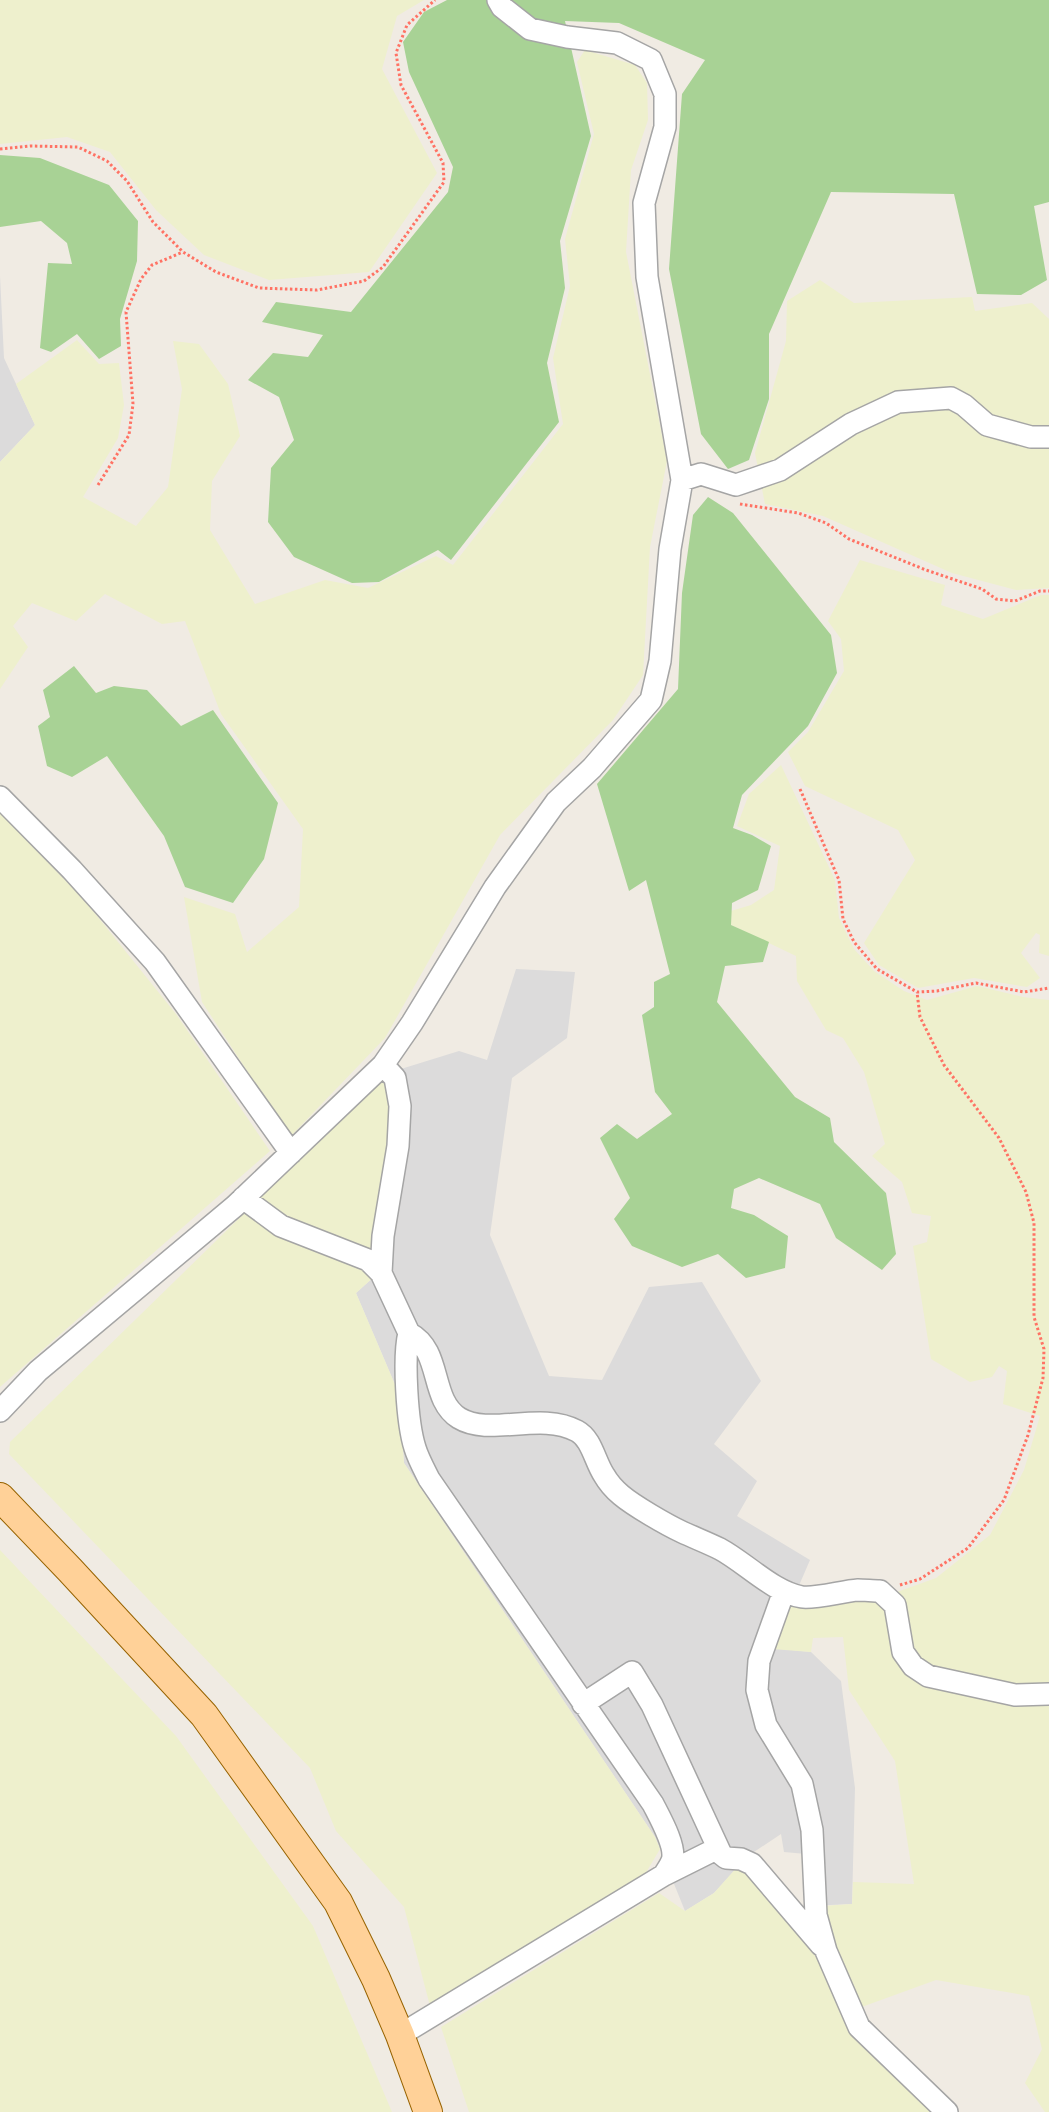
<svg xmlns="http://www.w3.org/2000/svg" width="1049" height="2112" font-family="Signika,sans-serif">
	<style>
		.residential { fill: #dcdbdb }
		.farmland { fill: #eef0cd }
		.forest { fill: #a8d295 }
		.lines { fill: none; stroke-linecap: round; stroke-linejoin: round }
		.minor-casing { stroke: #a5a5a5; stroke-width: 24 }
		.major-casing { stroke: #976300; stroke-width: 30 }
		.path { stroke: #ff7264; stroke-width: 3; stroke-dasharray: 2.5 2.5; stroke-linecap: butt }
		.minor { stroke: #fff; stroke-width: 21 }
		.major { stroke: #ffd198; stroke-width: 28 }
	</style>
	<rect width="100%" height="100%" fill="#f0ebe3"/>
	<!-- residential -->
	<path class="residential" d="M0 276 4 358 35 425 0 462Z
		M516 969 575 972 567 1038 512 1078 490 1235 549 1376 602 1380 649 1287 702 1282 761 1381 714 1444 757 1481 737 1516 810 1560 772 1648 811 1652 841 1681 855 1788 852 1904 809 1906 806 1854 784 1852 781 1834 748 1856 714 1893 685 1911 655 1837 404 1463 399 1394 356 1293 376 1275 388 1073 459 1051 487 1060Z"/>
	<!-- farmland -->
	<path class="farmland" d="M0 0H424L397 16 382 69 437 173 369 272 269 280 204 255 156 210 110 152 67 137 0 144Z
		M585 50 635 65 647 83 648 120 631 170 626 252 667 461 650 547 643 675 613 720 500 835 385 1038 290 1137 202 1002 184 897 235 914 247 952 299 907 303 829 221 714 185 621 162 624 105 594 76 621 32 603 13 626 28 647 0 689V462L35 425 16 384 77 340 99 364 119 363 124 405 118 438 83 497 136 526 168 487 182 389 173 341 199 344 228 384 240 436 212 481 210 530 255 604 325 580 368 588 436 556 453 565 563 424 553 358 570 286 565 239 594 134 577 62Z
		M820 280 854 303 972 297 975 311 1032 303 1049 319V588L1016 590 952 573 823 516 765 504 755 453 786 341 787 301Z
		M860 560 945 585 941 605 983 619 1041 595H1049V956L1039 953 1040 935 1036 933 1021 953 1040 978 1027 987 974 978 918 988 879 965 864 943 915 860 898 830 805 786 788 752 808 732 844 671 841 639 828 621Z
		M781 765 835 880 839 918 854 949 874 971 904 991 927 1000 977 986 1023 997 1049 1000V1689H1010L931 1673 906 1648 897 1592 936 1578 990 1535 1024 1470 1040 1416 1003 1404 1007 1371 999 1366 992 1377 970 1382 931 1359 913 1246 927 1242 931 1216 912 1213 902 1182 872 1156 885 1144 864 1072 843 1038 826 1030 797 981 796 956 731 925V911L751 905 774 890 780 846 737 826 749 794Z
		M0 812 85 901 176 1014 270 1151 0 1387Z
		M388 1073 392 1131 376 1275 356 1293 399 1394 404 1463 655 1837 660 1849 644 1876 430 2006 404 1907 336 1831 310 1768 9 1454 10 1442Z
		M0 1550 176 1736 313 1926 392 2112H0Z
		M880 1597 912 1670 1049 1699V2112H1045L1025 2083 1042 2049 1029 1996 936 1980 859 2008 835 1957 823 1906 852 1904 853 1882 914 1884 895 1761 849 1690 843 1637 813 1638 811 1652 772 1649 793 1600Z
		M738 1866 754 1876 937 2112H469L441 2027 659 1893 685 1911 714 1893Z"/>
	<!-- forest -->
	<path class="forest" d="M447 0H1049V202L1034 206 1047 280 1021 295 977 294 954 194 831 192 769 334V399L749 460 728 469 701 434 669 269 682 94 705 60 619 23 565 21 591 136 560 241 565 288 547 363 559 422 451 560 438 550 379 582 352 583 294 557 268 522 271 468 294 440 279 397 248 380 273 353 308 357 323 335 262 322 276 302 351 312 448 192 453 167 409 72 403 42 424 12Z
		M0 155 40 158 109 185 138 221 137 261 120 319 121 346 99 359 77 334 51 352 40 348 48 263 72 264 67 243 41 221 0 227Z
		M708 497 733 513 831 635 837 673 808 726 742 795 733 828 752 835 771 846 758 890 732 903 731 925 769 942 763 962 725 966 717 1002 795 1097 830 1118 834 1142 886 1193 896 1254 882 1270 836 1238 820 1204 759 1178 734 1189 731 1208 754 1215 788 1236 785 1268 746 1278 718 1254 682 1267 632 1246 614 1219 630 1198 600 1138 617 1124 637 1139 672 1114 655 1092 642 1015 654 1007V982L670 974 646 880 629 891 597 784 678 689 682 593 693 515Z
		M74 666 96 693 114 686 147 690 181 726 213 710 278 803 264 859 233 903 185 887 164 836 107 756 72 777 47 766 38 726 50 717 43 690Z"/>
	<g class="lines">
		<defs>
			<path id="minor" d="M682 480 701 474 736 485 780 470 851 424 898 402 951 398 964 405 987 425 1031 437H1049
				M0 797 72 870 155 962 291 1153
				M243 1198 281 1226 368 1260 381 1273 409 1333C443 1351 429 1399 459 1418 490 1437 540 1411 577 1431 592 1439 595 1462 604 1475 608 1482 615 1490 621 1495 634 1506 667 1525 682 1532 695 1538 708 1543 720 1549 746 1563 773 1592 802 1597 815 1599 843 1591 858 1590 865 1590 873 1591 880 1591L895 1605 903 1652 913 1666 928 1676 1015 1695 1049 1694
				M381 1273 383 1236 398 1146 400 1106 395 1078 383 1065
				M0 1411 38 1371 235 1206 383 1065 412 1023 495 887 556 802 592 768 651 700 660 661 670 549 682 480 647 277 644 203 665 127V94L651 60 617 43 567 37 530 29 502 7 498 0
				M784 1591 759 1661 757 1690 766 1725 802 1784 812 1830 816 1915 826 1951 859 2027 947 2112
				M583 1704 632 1672 652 1705 721 1854 726 1858 741 1859 752 1864 821 1945
				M664 1875 718 1848
				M400 2035 664 1875C667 1870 670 1866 672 1861 677 1847 659 1816 653 1804L429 1479C424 1469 418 1458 415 1448 407 1423 403 1357 409 1333"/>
			<path id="major" d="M0 1497 70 1570 204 1715 338 1902 376 1979 400 2035 428 2112"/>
		</defs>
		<!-- minor casing -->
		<use href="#minor" class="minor-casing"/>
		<!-- major casing -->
		<use href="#major" class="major-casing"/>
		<!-- path -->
		<path class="path" d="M0 149 31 146 78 147 107 161 127 181 153 222 183 252 216 272 259 288 317 290 364 281 383 267 444 182 443 163 401 85 396 53 407 25 435 0
			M98 485 129 435 133 404 126 312 141 279 152 265 183 252
			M740 504 798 513 826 523 849 539 926 570 982 589 996 599 1015 601 1040 591H1049
			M800 789 839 880 843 919 854 942 877 969 917 992 937 991 976 983 1024 992 1049 988
			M900 1585 920 1579 968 1548 1004 1500 1028 1435 1043 1378 1044 1349 1034 1317V1223L1026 1192 999 1138 944 1065 920 1017 917 992"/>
		<!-- minor -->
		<use href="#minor" class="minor"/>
		<!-- major -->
		<use href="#major" class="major"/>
	</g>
</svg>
